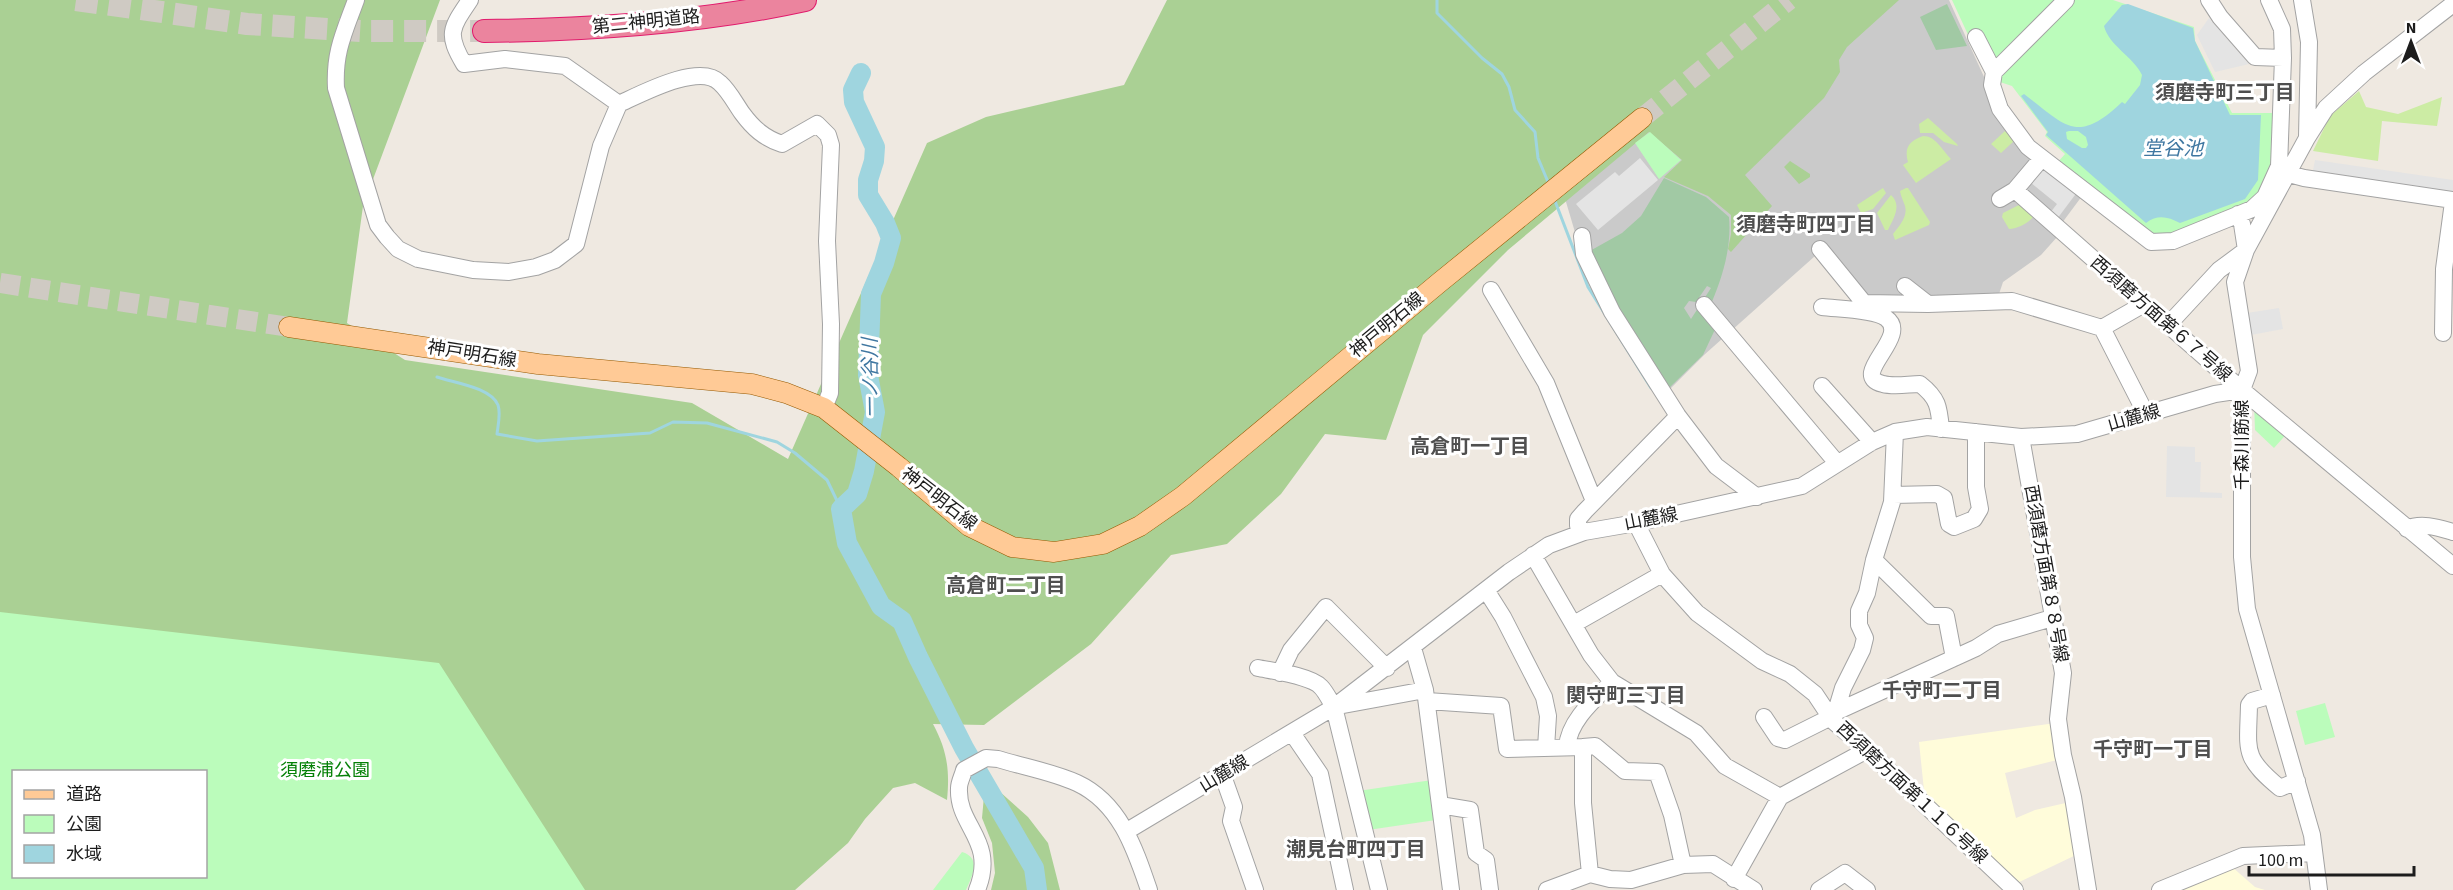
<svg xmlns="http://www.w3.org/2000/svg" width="2453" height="890" font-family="'Source Sans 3','Noto Sans JP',sans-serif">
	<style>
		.education { fill: #fffcda }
		.religious { fill: #cacaca }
		.grass { fill: #cceca4 }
		.forest { fill: #aad094; fill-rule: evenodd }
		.cemetery { fill: #a1c9a4; fill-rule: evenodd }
		.park { fill: #bbfcbb; fill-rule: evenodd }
		.parking { fill: #e4e4e4 }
		.water { fill: #9fd5df; fill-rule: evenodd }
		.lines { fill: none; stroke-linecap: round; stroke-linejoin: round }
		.stream { stroke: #9fd5df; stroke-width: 3 }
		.river { stroke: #9fd5df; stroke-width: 20 }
		.major-tunnel { stroke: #cfcac3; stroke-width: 20; stroke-dasharray: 20 10; stroke-linecap: butt }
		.highway-tunnel { stroke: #cfcac3; stroke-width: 22; stroke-dasharray: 22 11; stroke-linecap: butt }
		.minor-casing { stroke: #a3a3a3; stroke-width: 18 }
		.major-casing { stroke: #955900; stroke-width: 21 }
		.highway-casing { stroke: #e11a6c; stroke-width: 24 }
		.minor { stroke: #fff; stroke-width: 16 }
		.major { stroke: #ffca96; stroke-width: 20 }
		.highway { stroke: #eb849e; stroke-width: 22 }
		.labels { text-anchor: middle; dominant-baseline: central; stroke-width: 6; stroke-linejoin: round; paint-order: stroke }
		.street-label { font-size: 18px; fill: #1c1c1c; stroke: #fff }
		.park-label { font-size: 18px; fill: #058007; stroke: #fff }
		.neighbourhood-label { font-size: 20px; font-weight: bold; fill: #4f4f4f; stroke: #fff }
		.water-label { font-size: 20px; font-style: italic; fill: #3f77a1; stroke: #fff }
	</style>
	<rect width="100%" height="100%" fill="#efe9e1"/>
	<!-- education -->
	<path class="education" d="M2056 723 2061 759 2005 773 2016 818 2035 810 2070 802 2078 854 2013 885 1925 800 1919 742Z
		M2231 866 2255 887 2265 890H2166Z"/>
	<!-- religious -->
	<path class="religious" d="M1563 0H1949L2000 112 2085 192 2062 223 2058 236 2041 255 2003 282 1998 297 1865 301 1824 248 1704 355 1666 393 1580 249 1558 175Z"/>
	<!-- grass -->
	<path class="grass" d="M2359 91 2366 107 2398 114 2442 97 2437 126 2382 121 2378 161 2313 151 2330 116Z
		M1928 118 1957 144 1958 146 1944 142 1933 133H1920L1919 124Z
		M2005 131 2014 141 2001 153 1991 144Z
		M1923 136C1936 136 1942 150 1951 159L1916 183 1903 165 1908 162C1904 148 1909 141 1923 136Z
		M1883 188 1886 193 1873 209 1861 213 1857 205Z
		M1906 188H1908L1930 222 1929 225 1895 240 1893 234C1899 226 1908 217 1905 206 1903 200 1901 197 1900 191Z
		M1891 195C1902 205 1894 218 1888 230H1885L1877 213Z
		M2021 204 2035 214C2031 222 2017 229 2009 229L2002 217 2003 213Z"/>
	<!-- forest -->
	<path class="forest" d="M0 0H440L363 206 347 323 405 360 692 403 788 459 927 143 986 117 1124 85 1167 0H1899L1847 47 1839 60 1840 72 1824 98 1745 175 1772 206 1731 252 1728 249 1731 234V215L1708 196 1664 177 1682 160 1649 132 1508 250 1423 335 1386 440 1325 434 1281 494 1227 544 1171 555 1091 644 984 725 933 724C947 750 950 770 947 800L915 783 893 788 865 819 848 843 795 890H0ZM14 772H206V876H14Z
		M1790 161 1810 174V177L1799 184 1784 167Z
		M999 791 1028 817 1048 843 1060 890H991L995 873 992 843 982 818 984 796Z"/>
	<!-- cemetery -->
	<path class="cemetery" d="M1947 4 1967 46 1936 50 1920 17Z
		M1664 178 1706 197 1729 217C1732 249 1721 282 1708 311L1718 323 1703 355 1667 390 1610 297 1588 252 1622 233 1641 216ZM1707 286 1711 288 1691 319 1684 308 1689 301 1696 302Z"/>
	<!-- park -->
	<path class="park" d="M1952 0H2113L2194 27 2195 41 2232 113H2277L2274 171 2248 206 2172 236H2152L2057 163 2065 154 2045 136 2047 132 2012 86 1988 78Z
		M1650 132 1681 160 1659 179 1635 143Z
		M2254 402 2289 431 2274 448 2255 430Z
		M0 612 439 663 585 890H0ZM14 772H206V876H14Z
		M2325 703 2335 737 2305 745 2296 711Z
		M1432 780 1436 820 1368 830 1358 791Z
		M962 852C982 858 972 876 966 890H933Z"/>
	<!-- parking -->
	<path class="parking" d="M2209 18 2249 64 2215 72 2197 35Z
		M1640 158 1658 180 1598 230 1576 204 1615 172 1619 176Z
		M2315 160 2453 180V196L2312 175Z
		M2044 164 2078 191 2057 219 2050 213 2057 204 2030 182Z
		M2279 308 2283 329 2251 335 2247 313Z
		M2167 446 2195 447V462H2201L2200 492 2222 493V498L2166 497Z"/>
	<!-- water -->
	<path class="water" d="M2128 4 2193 28 2195 41 2230 115H2261L2258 180 2245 199 2180 223C2168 217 2158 214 2146 223L2046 135 2048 132 2021 96 2024 94C2066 126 2077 145 2122 102L2125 104 2140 85 2142 75C2133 56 2109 46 2104 26L2122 5ZM2069 131H2078L2086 137 2088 145 2086 148H2082L2067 139 2066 132Z"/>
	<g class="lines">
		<!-- stream -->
		<path class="stream" d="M1437 0V13L1482 58 1502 74 1509 87 1515 110 1535 132 1538 158 1548 182
			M1555 201 1588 287 1651 388
			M437 377C454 383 490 387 498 405 501 414 498 425 497 434L537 441 650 433 673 422 707 423 777 442 795 453 827 480 841 509"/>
		<!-- river -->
		<path class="river" d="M861 73 853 90 854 102 875 147 874 161 868 180V195L885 223 891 238 884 263 871 294 868 375 875 412 864 471 857 494 841 509 847 543 881 606 902 621 918 657 964 748 1034 868 1037 890"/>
		<!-- major-tunnel -->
		<path class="major-tunnel" d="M1642 118 1789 0
			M0 283 289 327"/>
		<!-- highway-tunnel -->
		<path class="highway-tunnel" d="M76 0 247 24 361 31H484"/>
		<defs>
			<path id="minor" d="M356 0C344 33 334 52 336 88L378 225 387 237 398 249 418 259 473 270 509 272 536 267 555 260 576 244 601 146 619 104C641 94 700 62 720 83 729 91 735 103 742 113 753 128 764 138 782 144L817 124 828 135 831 145 827 241 831 324 830 393 824 408
				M470 0C451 28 446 34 464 64L505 59 565 66 619 104
				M2209 0 2220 17 2255 57 2283 58
				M2302 0 2309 42 2307 137
				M1976 37 1994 72 1992 85 2000 109 2028 147 2151 242 2173 241 2252 209 2265 197 2279 166 2283 58 2282 29 2269 0
				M1994 72 2066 0
				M2282 168 2289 174 2304 178 2453 200
				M2015 190 2242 390 2453 566
				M2000 199 2015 190 2042 158
				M1582 236 1584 254 1612 312 1678 416 1716 466 1757 497
				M1820 249 1864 303 1928 304 2012 301 2102 328 2144 304
				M1905 286 1928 304
				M1491 290 1546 383 1594 501
				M1704 305 1837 463
				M1822 307C1838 309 1873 309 1886 318 1912 336 1847 376 1883 384 1894 387 1909 384 1920 384 1938 398 1939 407 1941 429
				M2168 325 2219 270 2246 250 2242 224 2238 214
				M2102 328 2146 414
				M2443 333 2444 269 2453 202
				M1822 386 1872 442
				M2021 437 2063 673 2058 719 2063 755 2073 797 2088 890
				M1893 495 1937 494 1944 498 1949 524 1954 527 1974 519 1980 509 1976 487V432
				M1636 523 1662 574 1697 613 1762 661 1790 674 1815 694 1833 721 1867 750 2015 890
				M2407 529C2421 522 2439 528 2453 532
				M1584 532 1578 526V519L1585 511 1678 416
				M1533 555 1591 655 1612 682 1696 733 1725 766 1780 797
				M1874 560 1931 616H1946L1954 658
				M1486 590 1503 617 1544 697 1548 716 1546 748
				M1574 624 1662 574
				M1413 648 1425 690 1451 890
				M1258 668C1273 671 1311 676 1321 687 1326 692 1330 701 1334 707L1379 890
				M1280 673 1291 650 1326 607 1387 668
				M2272 695 2252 701 2249 705C2248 751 2242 757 2280 788L2297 781
				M1427 701 1501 706 1507 749 1583 747V803L1590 874
				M1338 706 1425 690
				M1838 711 1976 648 1998 634 2052 618
				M1764 717 1778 738 1785 740 1831 717
				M1833 721 1843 688 1862 650 1865 638 1859 625V611L1867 593 1874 560 1892 502 1895 432
				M1292 733 1320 774 1345 890
				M1567 747C1569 720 1595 699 1612 682
				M1583 747 1595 746 1625 771 1657 772 1672 815 1683 865
				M1223 776 1234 807 1231 821 1255 890
				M1440 805 1470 810 1476 853 1486 860 1490 890
				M1127 831 1334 707 1509 572 1549 545 1584 532 1636 523 1802 486 1872 442 1895 432 1927 427 2021 437 2077 434 2215 394 2242 390
				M1590 874 1610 879 1631 880 1683 865 1713 864 1754 890
				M1734 879 1780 797 1867 750
				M977 890C997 840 957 827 959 788 959 782 963 775 964 770L986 758 998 759C1024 767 1053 772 1077 783 1120 803 1135 849 1149 890
				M1547 890 1590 874
				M1819 890 1845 873 1867 890
				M2160 890 2243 856 2314 853
				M2319 890 2312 835 2247 609 2242 557V390L2249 371 2235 282 2246 250 2307 138 2326 108 2364 73 2453 4"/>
			<path id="major" d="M289 327 538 364 752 384 786 393 824 408 899 467 969 526 1012 547 1054 552 1103 544 1140 526 1183 496 1440 282 1642 118"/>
			<path id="highway" d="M484 31C592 30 700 23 805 0"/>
		</defs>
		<!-- minor casing -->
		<use href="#minor" class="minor-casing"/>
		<!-- major casing -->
		<use href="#major" class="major-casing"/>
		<!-- highway casing -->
		<use href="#highway" class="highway-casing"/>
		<!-- minor -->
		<use href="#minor" class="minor"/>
		<!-- major -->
		<use href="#major" class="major"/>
		<!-- highway -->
		<use href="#highway" class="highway"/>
	</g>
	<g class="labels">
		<!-- street labels -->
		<g class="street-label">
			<text transform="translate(646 22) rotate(-6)">第二神明道路</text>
			<text transform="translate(2161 319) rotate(41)">西須磨方面第６７号線</text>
			<text transform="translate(1387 325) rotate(-40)">神戸明石線</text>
			<text transform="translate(472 354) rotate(9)">神戸明石線</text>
			<text transform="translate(2134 418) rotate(-16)">山麓線</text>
			<text transform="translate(2242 445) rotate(-90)">千森川筋線</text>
			<text transform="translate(939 499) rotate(38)">神戸明石線</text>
			<text transform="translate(1651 519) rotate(-11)">山麓線</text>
			<text transform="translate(2046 574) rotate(80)">西須磨方面第８８号線</text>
			<text transform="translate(1224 774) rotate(-31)">山麓線</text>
			<text transform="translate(1912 793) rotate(43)">西須磨方面第１１６号線</text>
		</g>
		<!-- park labels -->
		<g class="park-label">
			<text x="325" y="770">須磨浦公園</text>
		</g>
		<!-- neighbourhood labels -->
		<g class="neighbourhood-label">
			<text x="2225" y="93">須磨寺町三丁目</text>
			<text x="1806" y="225">須磨寺町四丁目</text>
			<text x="1470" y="447">高倉町一丁目</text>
			<text x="1006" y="586">高倉町二丁目</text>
			<text x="1942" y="691">千守町二丁目</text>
			<text x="1626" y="696">関守町三丁目</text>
			<text x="2153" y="750">千守町一丁目</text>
			<text x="1356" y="850">潮見台町四丁目</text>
		</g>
		<!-- water labels -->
		<g class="water-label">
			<text x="2173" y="149">堂谷池</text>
			<text transform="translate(871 378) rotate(-91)">一ノ谷川</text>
		</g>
	</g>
	<!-- legend -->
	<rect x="12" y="770" width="195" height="108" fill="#ffffff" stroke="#a4a4a4" stroke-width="1.5"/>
	<rect x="24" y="790" width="30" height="9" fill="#ffca96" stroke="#a4a4a4" stroke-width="1.5"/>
	<text x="66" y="800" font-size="18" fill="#1c1c1c">道路</text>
	<rect x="24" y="815" width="30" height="18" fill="#bbfcbb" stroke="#a4a4a4" stroke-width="1.5"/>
	<text x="66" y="830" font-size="18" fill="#1c1c1c">公園</text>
	<rect x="24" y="845" width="30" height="18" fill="#9fd5df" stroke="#a4a4a4" stroke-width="1.5"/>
	<text x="66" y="860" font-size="18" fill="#1c1c1c">水域</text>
	<!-- north arrow -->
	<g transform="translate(2411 42)" stroke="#ffffff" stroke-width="4.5" paint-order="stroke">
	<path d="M0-4.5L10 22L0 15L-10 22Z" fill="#1c1c1c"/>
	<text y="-9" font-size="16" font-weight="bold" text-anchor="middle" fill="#1c1c1c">N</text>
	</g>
	<!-- scale -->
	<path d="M2249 866v9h165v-9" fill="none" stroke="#1c1c1c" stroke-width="3"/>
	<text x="2258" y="866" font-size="18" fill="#1c1c1c" stroke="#ffffff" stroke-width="4.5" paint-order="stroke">100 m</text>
</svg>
